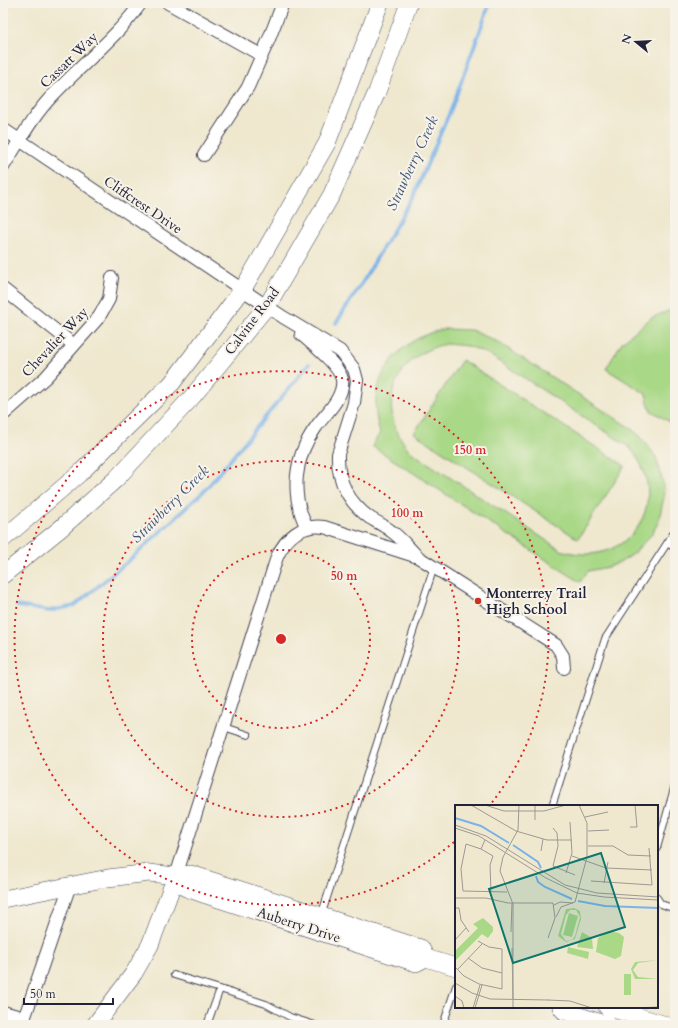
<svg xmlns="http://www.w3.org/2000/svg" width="678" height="1028" font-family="Cardo,serif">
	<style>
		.pitch { fill: #a9d886; stroke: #667d60; fill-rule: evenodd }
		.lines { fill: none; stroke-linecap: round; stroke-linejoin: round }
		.stream { stroke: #7ab2e9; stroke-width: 3.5 }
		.lane-casing { stroke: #414051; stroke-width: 8 }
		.street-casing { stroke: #414051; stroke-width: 14 }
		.secondary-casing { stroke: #414051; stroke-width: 18 }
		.lane { stroke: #fff; stroke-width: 6 }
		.street { stroke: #fff; stroke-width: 12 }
		.secondary { stroke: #fff; stroke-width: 17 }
		.ring { fill: none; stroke: #d62828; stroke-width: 2; stroke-dasharray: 2 4 }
		.poi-dot { fill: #c8321e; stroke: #f7f3e8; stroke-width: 1.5 }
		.labels { text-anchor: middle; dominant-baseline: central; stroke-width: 4; stroke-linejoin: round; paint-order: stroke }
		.street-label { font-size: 14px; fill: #22223b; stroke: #f7f3e8 }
		.poi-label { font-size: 14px; font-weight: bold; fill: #22223b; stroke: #f7f3e8; text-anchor: start }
		.water-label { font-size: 15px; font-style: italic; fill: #415478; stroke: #f7f3e8 }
		.inset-river { fill: none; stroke: #7ab2e9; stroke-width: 2 }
		.inset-road { fill: none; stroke: #9d9994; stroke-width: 1 }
		.view { fill: #0f766e; fill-opacity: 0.15; stroke: #0f766e; stroke-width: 2 }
		.inset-edge { fill: none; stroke: #22223b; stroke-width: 2 }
		.centre { fill: #d62828; stroke: #f7f3e8; stroke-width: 2 }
		.ring-label { font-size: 12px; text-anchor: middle; font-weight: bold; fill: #d62828; stroke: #f7f3e8; stroke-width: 4; stroke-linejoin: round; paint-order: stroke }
	</style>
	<rect width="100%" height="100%" fill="#f7f3e8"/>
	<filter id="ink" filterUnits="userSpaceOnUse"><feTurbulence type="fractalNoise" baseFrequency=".025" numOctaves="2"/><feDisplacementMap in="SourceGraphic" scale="8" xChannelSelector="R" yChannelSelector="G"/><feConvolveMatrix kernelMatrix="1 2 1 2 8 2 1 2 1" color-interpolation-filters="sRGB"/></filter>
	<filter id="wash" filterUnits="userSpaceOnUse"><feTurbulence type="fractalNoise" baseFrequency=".012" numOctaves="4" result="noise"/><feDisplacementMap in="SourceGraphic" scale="16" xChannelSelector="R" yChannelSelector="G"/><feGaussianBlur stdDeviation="0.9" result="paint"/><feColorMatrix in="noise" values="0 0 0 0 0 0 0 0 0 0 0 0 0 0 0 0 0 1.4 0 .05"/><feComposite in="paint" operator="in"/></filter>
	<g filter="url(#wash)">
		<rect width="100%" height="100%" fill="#efe8cf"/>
		<!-- pitch -->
		<path class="pitch" d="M675 308V425L650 410 646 394 606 369 622 342 651 318Z
			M444 329 471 330 496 341 629 427 640 436 656 457 663 483 664 497 658 523 651 535 632 555 621 562 608 567 588 571 580 582 372 446 380 433C364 383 394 340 444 329ZM446 344 468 346 488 354 629 447C676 500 628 572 561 550L411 452C374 412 392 355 446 344Z
			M462 360 625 466 578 539 414 433Z"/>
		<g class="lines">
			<!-- stream -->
			<path class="stream" d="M336 323 362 283 413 197 452 107 490 3
				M17 606 49 611 74 606 132 558 205 490 309 364"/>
		</g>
	</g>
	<g filter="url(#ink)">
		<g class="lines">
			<defs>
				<path id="lane" d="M667 543 675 548
					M224 727 248 735
					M552 806 605 639 675 531
					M657 848 675 785
					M657 898 661 904 675 909
					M321 916 434 567
					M174 975 220 989
					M207 1025 220 989 266 1004 290 1017 315 1025
					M443 1025 456 986"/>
				<path id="street" d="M168 3 261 55
					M3 129 283 317 340 351 354 369 357 380 354 403 338 454C337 481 349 503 370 518 377 522 385 526 391 531 400 537 408 547 416 555
					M204 155 248 87 269 39 283 3
					M3 167C19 142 33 115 54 94 83 63 116 38 141 3
					M3 289 74 345
					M301 334C313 345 338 364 342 379 345 397 325 414 316 427 294 457 290 495 307 528
					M3 415 46 377 99 317 109 299 112 278
					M176 876 277 557C286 537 302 524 324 527L418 557 556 645 563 656 564 668
					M3 1012 25 1018
					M22 1025 70 885"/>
				<path id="secondary" d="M3 539 79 474 172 383 243 289 327 143 380 3
					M3 575 60 529 116 479 192 397 267 306 332 194 377 92 409 3
					M176 876 186 888 206 895 416 963 426 958
					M3 899 108 878 149 873 176 876 191 874 421 948 426 958 456 967
					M561 1007 564 1011 608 1025
					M607 1007 666 1025
					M95 1025 134 973 150 945 176 876"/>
			</defs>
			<!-- lane casing -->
			<use href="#lane" class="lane-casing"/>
			<!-- street casing -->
			<use href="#street" class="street-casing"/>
			<!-- secondary casing -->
			<use href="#secondary" class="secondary-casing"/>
			<!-- lane -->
			<use href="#lane" class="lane"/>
			<!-- street -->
			<use href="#street" class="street"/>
			<!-- secondary -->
			<use href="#secondary" class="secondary"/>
		</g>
	</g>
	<!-- distance rings -->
	<g class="ring">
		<circle cx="281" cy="639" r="89"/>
		<circle cx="281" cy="639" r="178"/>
		<path d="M454 842A267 267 0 1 1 490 805"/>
	</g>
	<!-- markers -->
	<circle class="poi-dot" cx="478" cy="601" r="4"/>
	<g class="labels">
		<!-- street labels -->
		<g class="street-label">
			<text transform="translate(69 60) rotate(-44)">Cassatt Way</text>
			<text transform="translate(143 205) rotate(34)">Cliffcrest Drive</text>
			<text transform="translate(252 321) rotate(-53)">Calvine Road</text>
			<text transform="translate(55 342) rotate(-47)">Chevalier Way</text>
			<text transform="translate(299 925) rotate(18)">Auberry Drive</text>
		</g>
		<!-- poi labels -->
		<g class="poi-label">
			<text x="486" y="593">Monterrey Trail<tspan x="486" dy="16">High School</tspan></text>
		</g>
		<!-- water labels -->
		<g class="water-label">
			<text transform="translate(412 163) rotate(-65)">Strawberry Creek</text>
			<text transform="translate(170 504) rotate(-45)">Strawberry Creek</text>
		</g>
	</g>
	<!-- overview -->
	<g transform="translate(455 805)">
		<rect width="203" height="203" fill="#efe8cf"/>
		<path d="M28 113 38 122V126L33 133 27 129 0 156V146L23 123 18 119Z" fill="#a9d886"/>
		<path d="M119 103 125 106 126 114 120 134 111 137 103 131 111 104ZM121 105 125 112 120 131 117 135 111 136 106 129 111 110 115 105ZM114 108 123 111 117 132 108 130ZM154 126 164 128 169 132 166 151 160 154 141 147 143 133ZM127 127 137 133 138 144 122 142ZM113 142 134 147 133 154 112 148ZM203 155 183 158 178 165 183 172 203 174H180L176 164 180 157ZM169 169H176V190H169Z" fill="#a9d886" fill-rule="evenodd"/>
		<path class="inset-river" d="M0 13 26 21 54 38M58 40 83 57 86 63M81 71 83 77 90 82 117 94M123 96 150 101 203 103"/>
		<path class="inset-road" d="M16 0 61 26 92 35H117M30 0 49 6H89L111 0M80 0V15M130 12 153 7M0 20 31 31 110 80 142 88 203 92M175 22H182L180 0M0 23 24 31 91 73 122 88 149 92 203 95M98 23 102 28 103 41 98 61 120 70M133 26 154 25M30 35 26 44 11 39 6 64 8 86 52 87M133 41H158L173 50 196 51M26 44 38 51 35 60 36 87M86 46 88 34M117 51 151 63 197 65M111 68 117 48 115 17M136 76 197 80 194 43M149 78 153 57M0 93H31L53 98H98L100 113 93 133M99 100 105 97 118 98M0 103H4L6 115 14 127M101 112 106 102 120 97 132 52V18L124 0M56 127 57 98M0 135 11 123M57 143 58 195M13 153 27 163 47 168M0 162 9 171 24 179 47 184V144L34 142 23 136M2 165 27 139M0 178 17 188 35 194 94 195M0 191 7 196 9 203M93 195 115 196 137 203M18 203 25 180M20 203 27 180M58 203V99L45 66 48 52 63 25 64 0M177 203 203 202"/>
		<path class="view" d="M146 48 170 122 58 158 34 84Z"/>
		<rect width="203" height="203" class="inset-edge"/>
	</g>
	<circle cx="281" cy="639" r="6" class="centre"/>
	<g class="ring-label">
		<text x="470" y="454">150 m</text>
		<text x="407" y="517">100 m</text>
		<text x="344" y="580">50 m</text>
	</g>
	<!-- margin -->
	<rect width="678" height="1028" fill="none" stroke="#f7f3e8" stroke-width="16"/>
	<!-- north arrow -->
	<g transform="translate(636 42) rotate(288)" stroke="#f7f3e8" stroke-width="3" paint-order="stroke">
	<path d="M0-3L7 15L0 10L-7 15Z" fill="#22223b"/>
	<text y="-6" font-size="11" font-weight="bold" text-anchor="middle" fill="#22223b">N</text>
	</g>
	<!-- scale -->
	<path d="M24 998v6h89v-6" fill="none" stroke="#22223b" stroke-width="2"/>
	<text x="30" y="998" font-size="12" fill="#22223b" stroke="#f7f3e8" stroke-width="3" paint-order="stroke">50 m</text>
</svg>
